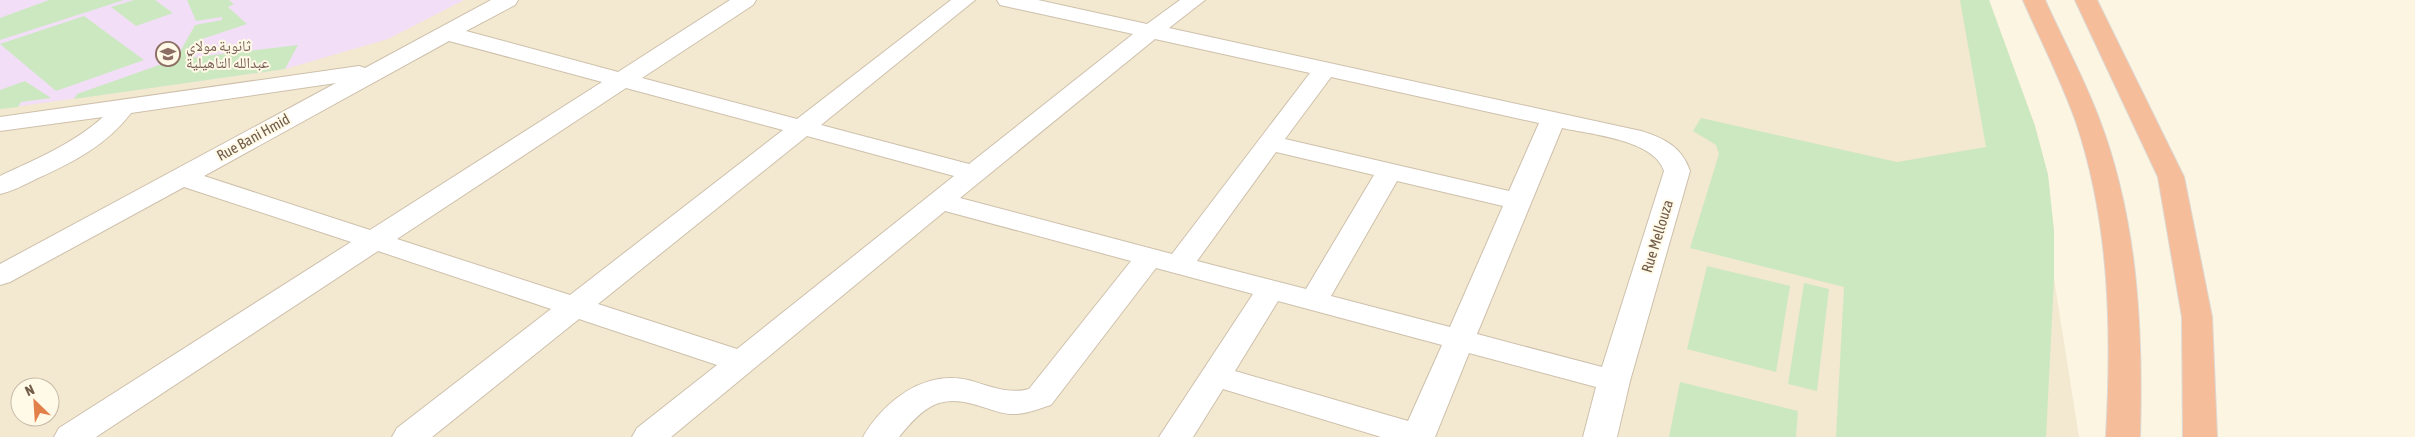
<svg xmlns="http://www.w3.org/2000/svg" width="2415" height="437" font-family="'Asap Condensed','Noto Naskh Arabic',sans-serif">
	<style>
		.residential { fill: #f3e8d0; fill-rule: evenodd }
		.education { fill: #f2dff7 }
		.green { fill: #cce8c1 }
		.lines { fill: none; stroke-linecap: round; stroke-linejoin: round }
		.minor-casing { stroke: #cec0ac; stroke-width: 2 }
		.highway-casing { stroke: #ddd8d3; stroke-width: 2 }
		.minor { fill: #fff; fill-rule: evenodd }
		.highway { fill: #f5bd9a; fill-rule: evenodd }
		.labels { text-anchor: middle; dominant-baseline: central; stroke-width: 4; stroke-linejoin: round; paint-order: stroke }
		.education-label { font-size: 15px; fill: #785e54; stroke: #fff9e7; text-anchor: start }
		.street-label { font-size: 15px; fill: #725d49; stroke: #fff9e7 }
	</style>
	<rect width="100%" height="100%" fill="#fbf5e2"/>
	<!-- residential -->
	<path class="residential" d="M0 0H1989L2035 126 2048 175 2054 231V279L2079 437H0ZM20 387H50V417H20Z"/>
	<!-- education -->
	<path class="education" d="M0 0H464L388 39 285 69 0 109Z"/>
	<!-- green -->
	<path class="green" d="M49 0H124L0 40V18Z
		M134 0H155L173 13 136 26 111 7Z
		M187 0H229L234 4 228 7 247 24 199 40 188 58 298 45 285 69 74 99 77 94 176 59 195 25 222 20V17L196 21Z
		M1960 0H1989L2035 126 2048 175 2054 231V279L2046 437H1836L1844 287 1690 248 1719 154 1716 145 1693 131 1701 118 1897 162 1986 147Z
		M84 16 144 60 56 91 0 44Z
		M25 81 51 98 21 102 18 107 0 109V90Z
		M1707 266 1790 286 1776 372 1687 349Z
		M1804 283 1829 289 1817 391 1788 384Z
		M1680 382 1798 411 1796 437H1669Z"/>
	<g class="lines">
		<defs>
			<path id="minor" d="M491 0H518L515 5 466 31 618 72 730 0H756L753 5 642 78 797 119 951 0H975L821 125 969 164 1133 34 1000 5 997 0H1038L1147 24 1180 0H1205L1169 28 1641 131C1664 138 1682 147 1690 171L1630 381 1617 437H1583L1596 387 1469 353 1435 437H1381L1223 389 1193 437H1159L1253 294 1156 268 1051 405C1038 409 1025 415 1010 414 998 413 985 407 973 404 937 394 921 410 899 437H863C884 401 924 370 968 380 987 385 1009 395 1029 389L1131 261 945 211 671 437H632L637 428 717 365 579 319 432 437H392L397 428 551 309 378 251 96 437H54L59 428 351 242 184 187 10 282 0 285V264L336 83 131 113C107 145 72 163 36 179 24 185 13 191 0 194V176C36 159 73 144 103 117L0 131V117L359 66 365 68ZM1155 39 1310 73 1172 254 960 198ZM449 41 602 82 370 230 204 176ZM1331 77 1539 123 1509 191 1285 139ZM626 88 783 130 570 295 397 239ZM1562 128C1590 134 1655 140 1664 171L1602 367 1477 334ZM807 136 954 176 737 349 598 304ZM1276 152 1374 175 1306 289 1197 261ZM1397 181 1503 206 1450 327 1331 296ZM1278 301 1442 345 1408 421 1235 371Z"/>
			<path id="highway" d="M2023 0H2045C2063 40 2085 80 2100 121 2138 222 2143 331 2140 437H2106C2112 331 2110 223 2076 122 2061 80 2041 41 2023 0Z
				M2075 0H2097L2184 177 2212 317 2217 437H2183L2182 317 2158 177Z"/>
		</defs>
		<!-- minor casing -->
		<use href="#minor" class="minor-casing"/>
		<!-- highway casing -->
		<use href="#highway" class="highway-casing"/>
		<!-- minor -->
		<use href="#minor" class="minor"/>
		<!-- highway -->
		<use href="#highway" class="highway"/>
	</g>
	<!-- icons -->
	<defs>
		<symbol id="school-ring" viewBox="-11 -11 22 22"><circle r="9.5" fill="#fff9e7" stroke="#8d6e63" stroke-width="1.5"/><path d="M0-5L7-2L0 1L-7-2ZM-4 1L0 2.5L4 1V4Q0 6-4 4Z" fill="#8d6e63"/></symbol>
	</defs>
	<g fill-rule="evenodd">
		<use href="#school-ring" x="154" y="40" width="28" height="28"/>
	</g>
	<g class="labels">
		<!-- education labels -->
		<g class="education-label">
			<text x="186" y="45">ثانوية مولاي<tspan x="186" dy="17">عبدالله التاهيلية</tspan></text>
		</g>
		<!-- street labels -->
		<g class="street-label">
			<text transform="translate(253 137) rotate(-29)">Rue Bani Hmid</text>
			<text transform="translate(1657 236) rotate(-73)">Rue Mellouza</text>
		</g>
	</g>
	<!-- north arrow -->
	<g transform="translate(35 402) rotate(335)"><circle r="24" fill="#fff9e7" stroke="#c7bba8"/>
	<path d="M0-4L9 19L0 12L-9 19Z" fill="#e38049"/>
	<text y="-8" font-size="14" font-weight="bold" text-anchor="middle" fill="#725d49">N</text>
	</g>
</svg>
